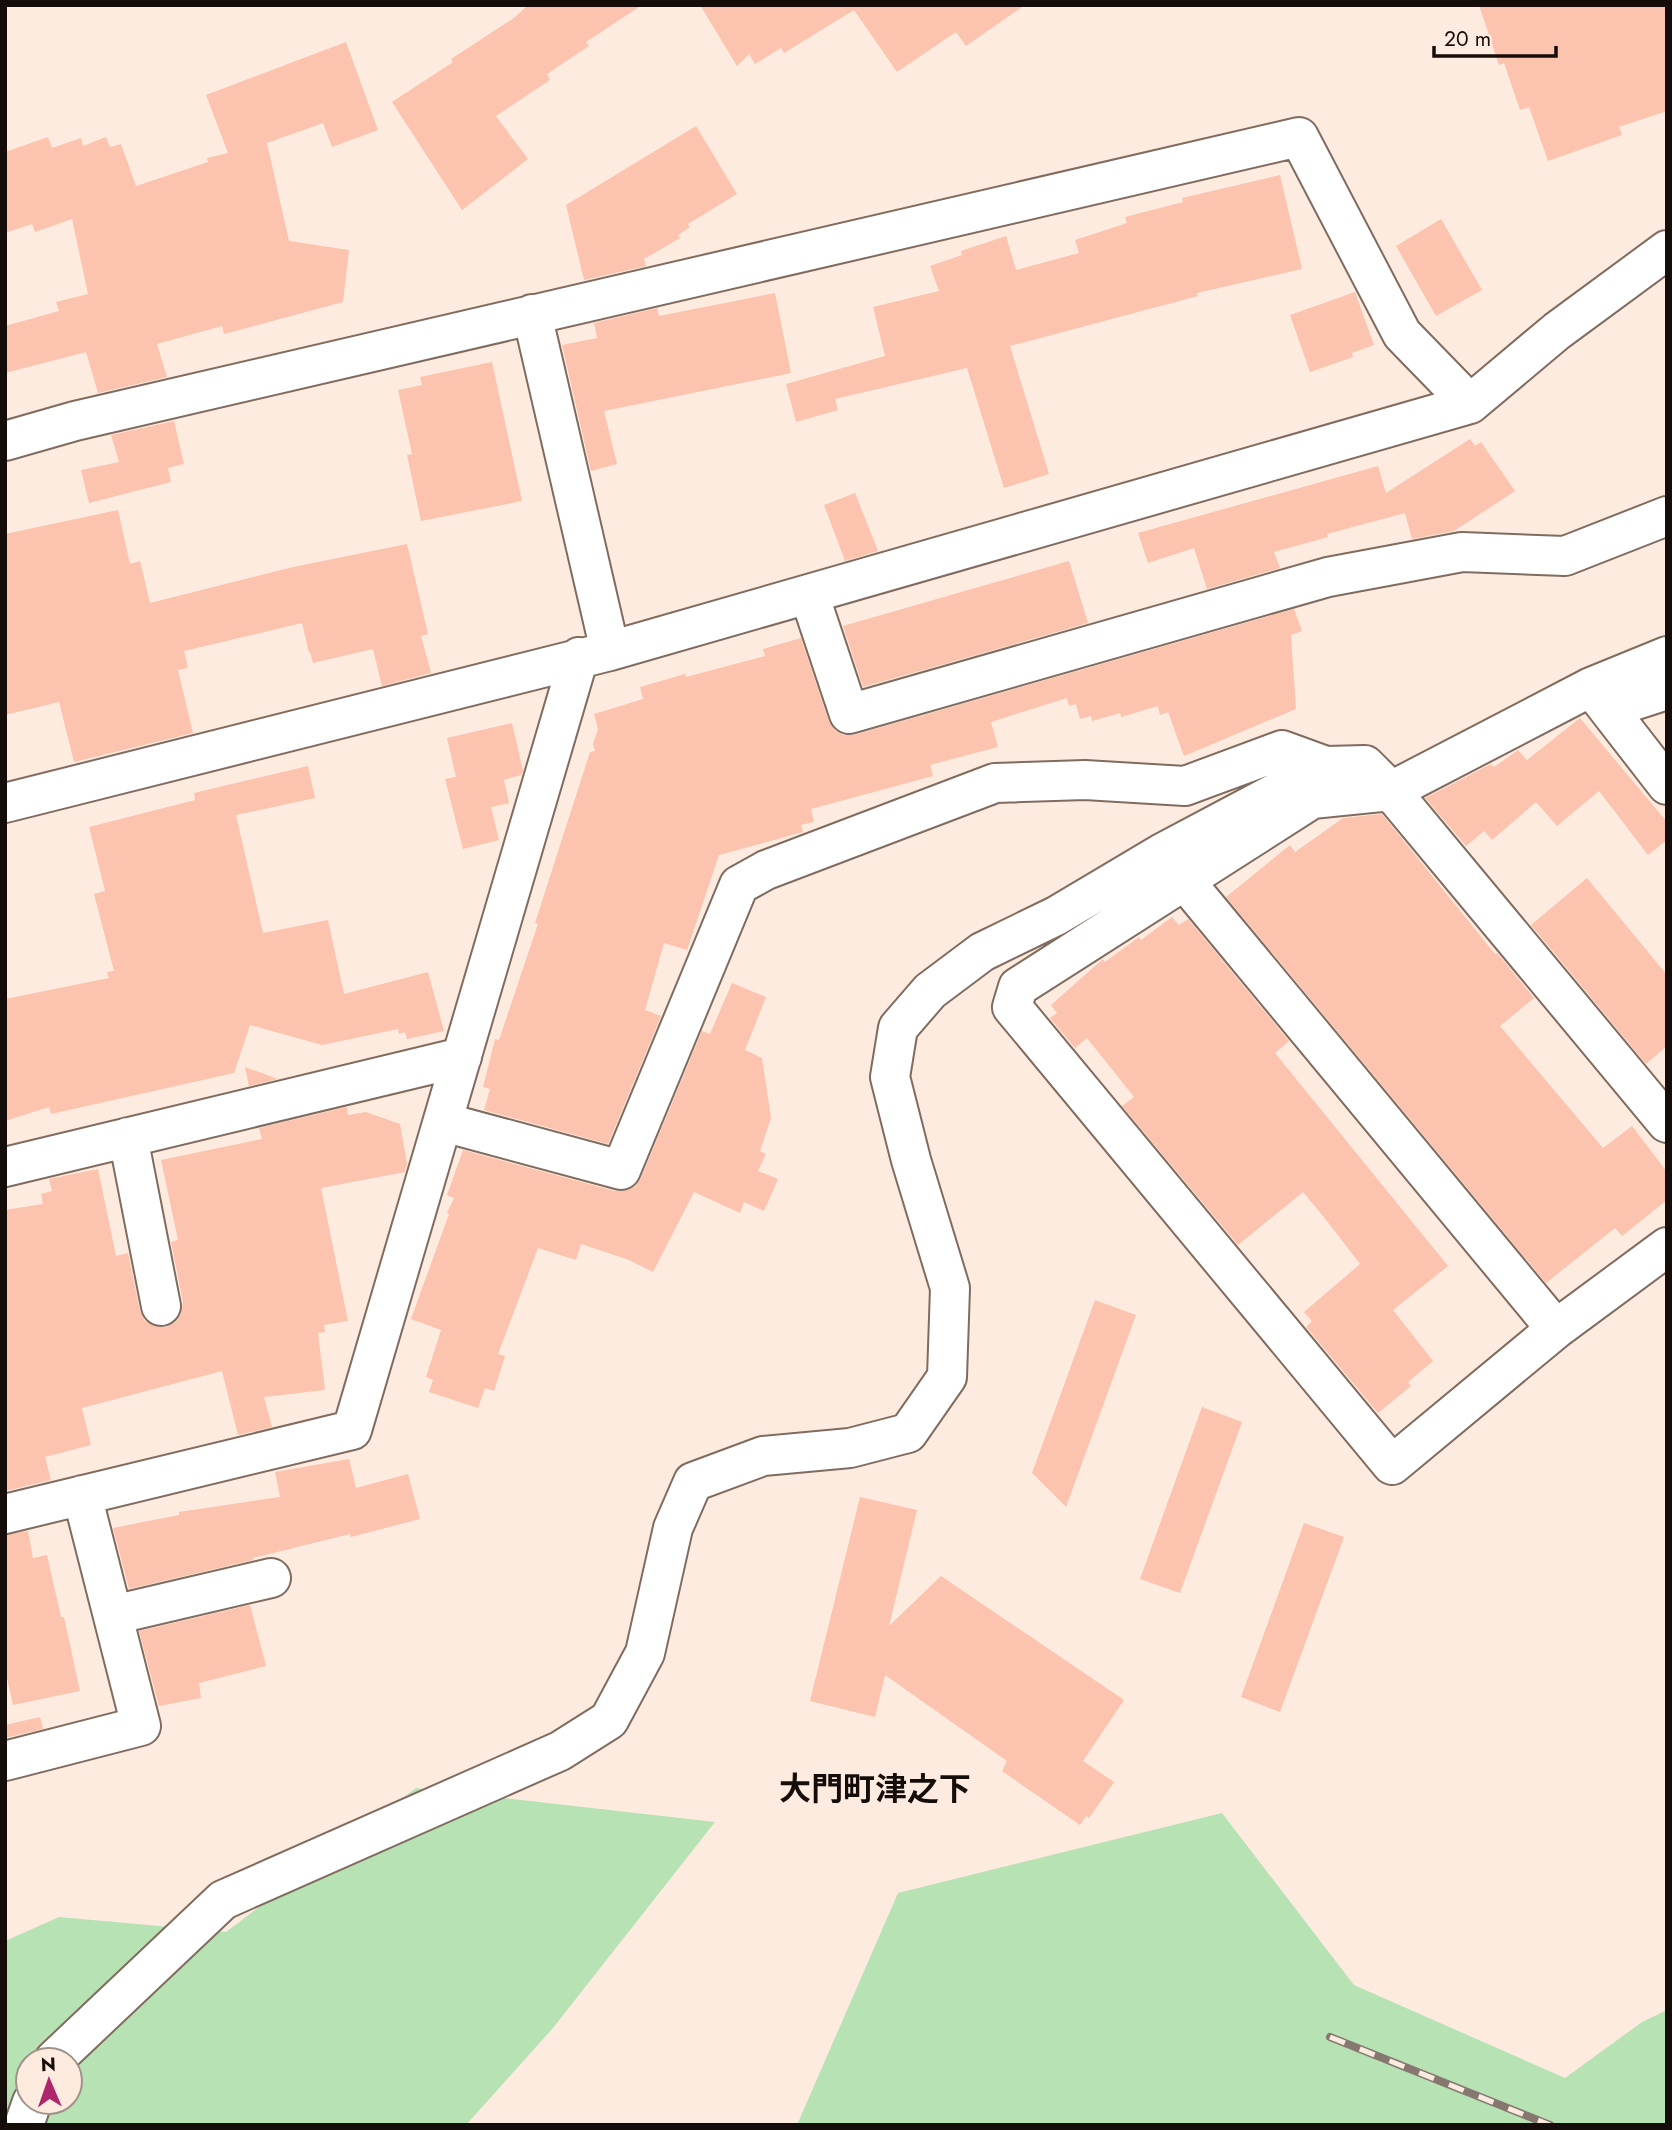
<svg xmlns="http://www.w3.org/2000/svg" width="1672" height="2130" font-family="Jost,'Noto Sans JP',sans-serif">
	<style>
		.green { fill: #b7e2b4; fill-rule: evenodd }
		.building { fill: #fcc3ae }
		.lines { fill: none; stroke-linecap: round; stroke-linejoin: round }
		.minor-casing { stroke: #806b5f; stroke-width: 42 }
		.minor { stroke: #fff; stroke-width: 38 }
		.rail-casing { stroke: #867871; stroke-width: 8 }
		.rail { stroke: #feebe0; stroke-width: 5; stroke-dasharray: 16; stroke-linecap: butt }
		.labels { text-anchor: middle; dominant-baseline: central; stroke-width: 7; stroke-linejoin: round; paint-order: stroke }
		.quarter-label { font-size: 32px; font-weight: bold; fill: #150d09; stroke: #feebe0 }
	</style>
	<rect width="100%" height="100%" fill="#feebe0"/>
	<!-- green -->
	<path class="green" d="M416 1788 715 1822 553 2028 466 2125H5V1941L59 1917 226 1932ZM28 2060H70V2102H28Z
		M1222 1813 1354 1985 1565 2078 1642 2022 1667 2010V2125H797L898 1893Z"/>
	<!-- building -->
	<path class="building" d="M528 5H642L586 42 589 46 547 74 550 80 496 116 528 159 462 210 392 102 453 62 451 59 514 18Z
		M700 5H1025L966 46 956 32 897 72 854 10 784 53 781 48 755 64 749 54 737 66Z
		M1479 5H1667V111L1619 127 1622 135 1548 161 1529 107 1520 110 1504 63 1499 65Z
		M346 42 378 130 332 147 323 123 267 143 289 241 349 250 343 302 224 334 222 326 157 344 167 377 98 393 86 352 5 373V326L59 311 56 302 88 294 72 219 35 232 32 224 5 233V152L48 137 52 148 81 138 83 146 106 137 110 147 121 144 136 186 208 162 207 158 228 153 206 95Z
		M696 126 737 194 688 224 690 227 678 235 680 238 644 259 646 266 584 280 566 205Z
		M1280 175 1302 269 1197 293 1198 296 1010 346 1049 474 1004 488 967 368 835 399 838 410 796 422 786 384 885 356 873 307 939 291 930 266 962 255 961 251 1006 236 1016 270 1079 253 1075 240 1127 223 1125 217 1183 202 1182 198Z
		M1441 219 1482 290 1436 316 1396 246Z
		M1355 292 1374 345 1352 353 1353 357 1310 372 1290 315Z
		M775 293 791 373 604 411 617 464 591 471 562 345 597 338 594 323 657 308 659 316Z
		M492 362 522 501 421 521 407 455 412 454 398 390 422 385 420 377Z
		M174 421 184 464 168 468 171 482 89 503 81 470 119 462 111 435Z
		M1470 439 1475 446 1481 442 1515 491 1454 531 1412 539 1405 513 1327 534 1328 537 1274 552 1280 568 1207 589 1194 548 1148 563 1138 533 1378 466 1386 493Z
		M855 493 878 551 845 561 824 505Z
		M118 510 130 564 140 561 150 603 293 567 407 544 428 634 421 636 431 673 382 686 373 649 313 663 310 652 309 653 302 623 184 651 188 668 178 670 193 733 74 762 59 702 5 715V534Z
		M1069 561 1088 623 863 687 843 626Z
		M1294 609 1302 631 1291 635 1296 709 1184 756 1168 712 1160 715 1158 706 1121 717 1120 713 1092 721 1091 716 1080 719 1076 704 1069 706 1067 698 991 722 998 747 930 765 933 776 811 809 814 822 801 825 803 832 719 855 687 950 664 943 645 1010 661 1016 608 1144 484 1110 490 1089 483 1087 495 1039 499 1040 538 924 535 923 590 752 595 751 593 744 598 729 594 714 643 699 640 687 685 674 686 677 765 656 763 649 801 638 829 722 834 730 843 735H854Z
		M1580 718 1667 822V840L1648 855 1599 791 1557 826 1536 802 1492 840 1484 831 1466 846 1425 798 1491 764 1494 767 1518 750 1527 760Z
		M512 723 523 771 521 775 504 780 509 803 491 807 499 840 463 849 445 779 456 777 447 738Z
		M308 766 315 798 236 815 263 933 328 920 344 994 428 972 444 1031 407 1039 405 1032 399 1034 398 1029 322 1045 250 1025 234 1073 51 1114 49 1107 5 1121V999L109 978 107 972 114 971 94 894 105 891 89 827 195 800 194 793Z
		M1382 814 1495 954 1497 953 1534 998 1500 1026 1603 1148 1632 1126 1667 1172V1200L1622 1236 1615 1228 1546 1283 1226 897 1290 845 1295 852 1343 818Z
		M1587 878 1667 975V1046L1646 1064 1531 925Z
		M1172 917 1179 925 1188 919 1289 1041 1275 1053 1448 1266 1393 1310 1433 1361 1408 1382 1411 1386 1378 1413 1306 1327 1312 1321 1304 1312 1360 1264 1323 1216 1303 1192 1238 1245 1122 1106 1134 1097 1087 1038 1075 1048 1050 1018 1057 1013 1051 1005 1103 959 1105 962 1139 937 1141 940Z
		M732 983 766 997 745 1050 762 1058 771 1118 760 1151 766 1154 758 1171 778 1179 764 1211 744 1202 740 1213 694 1192 653 1272 629 1260 581 1244 576 1260 538 1248 498 1354 505 1356 494 1391 485 1388 478 1408 429 1392 433 1380 426 1377 441 1330 411 1319 449 1214 447 1213 454 1198 447 1195 463 1150 615 1191H625L635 1187 641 1178 702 1031 710 1034Z
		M245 1067 278 1079 249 1086Z
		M347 1107 348 1115 366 1112 400 1124 407 1164 405 1172 321 1188 348 1321 324 1325 325 1332 318 1333 325 1390 264 1397 272 1427 238 1435 222 1371 82 1408 91 1445 45 1457 51 1480 5 1491V1210L43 1204 41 1194 52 1191 49 1179 98 1169 116 1256 128 1253 140 1311 144 1320 153 1326 166 1327 176 1322 181 1314 183 1302 171 1242 178 1240 161 1160 262 1139 259 1128Z
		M1095 1300 1136 1315 1066 1507 1032 1473Z
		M1202 1407 1242 1422 1180 1593 1140 1579Z
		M349 1459 356 1488 408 1474 420 1519 351 1537 350 1534 253 1558V1560L129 1589 113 1528 179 1515V1512L280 1497 275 1472Z
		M860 1497 917 1510 889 1626 941 1576 1124 1700 1083 1761 1114 1782 1089 1818 1086 1816 1080 1825 1002 1771 1007 1761 885 1675 875 1717 810 1701Z
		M1304 1523 1344 1537 1280 1712 1241 1697Z
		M28 1531 33 1558 47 1555 61 1617H64L80 1691 13 1705 5 1669V1535Z
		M250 1605 266 1666 199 1683 201 1698 159 1706 139 1631Z
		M40 1717 43 1729 5 1738V1725Z"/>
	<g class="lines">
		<defs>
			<path id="minor" d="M532 314 610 651
				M5 441 75 421 1299 137 1402 334 1470 404
				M809 594 849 714 1328 577 1462 552 1565 556 1667 516
				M1667 656 1591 687 1391 791 1312 799 1018 987 1012 1007 1392 1465 1556 1329 1667 1247
				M1591 687 1667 785
				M1608 709 1667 690
				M5 803 610 651 1470 404 1557 331 1667 250
				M1184 880 1556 1329
				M443 1122 621 1170 739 885 766 870 995 783 1085 780 1185 786 1282 750 1326 766 1365 765 1391 791 1667 1123
				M128 1137 161 1306
				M5 1167 462 1057
				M5 1514 352 1430 579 657
				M113 1615 271 1578
				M5 1761 141 1726 82 1495
				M54 2060 223 1900 560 1751 609 1720 645 1653 673 1528 693 1482 763 1456 850 1448 908 1433 947 1377 950 1288 911 1160 890 1077 898 1028 930 991 982 952 1056 916 1162 853 1326 766
				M24 2125 32 2102"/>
		</defs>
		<!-- minor casing -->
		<use href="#minor" class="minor-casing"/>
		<!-- minor -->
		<use href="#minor" class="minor"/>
		<defs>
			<path id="rail" d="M1330 2037 1550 2125"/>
		</defs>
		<!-- rail casing -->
		<use href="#rail" class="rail-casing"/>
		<!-- rail -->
		<use href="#rail" class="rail"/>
	</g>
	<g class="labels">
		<!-- quarter labels -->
		<g class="quarter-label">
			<text x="875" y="1789">大門町津之下</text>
		</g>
	</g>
	<!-- border -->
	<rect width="1672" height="2130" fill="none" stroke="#150d09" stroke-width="14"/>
	<!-- north arrow -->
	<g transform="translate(49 2081) rotate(358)"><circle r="33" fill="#feebe0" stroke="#a1928a" stroke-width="2"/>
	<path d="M0-5L12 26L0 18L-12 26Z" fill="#af276b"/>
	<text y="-10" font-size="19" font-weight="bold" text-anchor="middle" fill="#150d09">N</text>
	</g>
	<!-- scale -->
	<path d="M1434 46v10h122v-10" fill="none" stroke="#150d09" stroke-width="3.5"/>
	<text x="1444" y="46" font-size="21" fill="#150d09" stroke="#feebe0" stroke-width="5" paint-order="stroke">20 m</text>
</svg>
